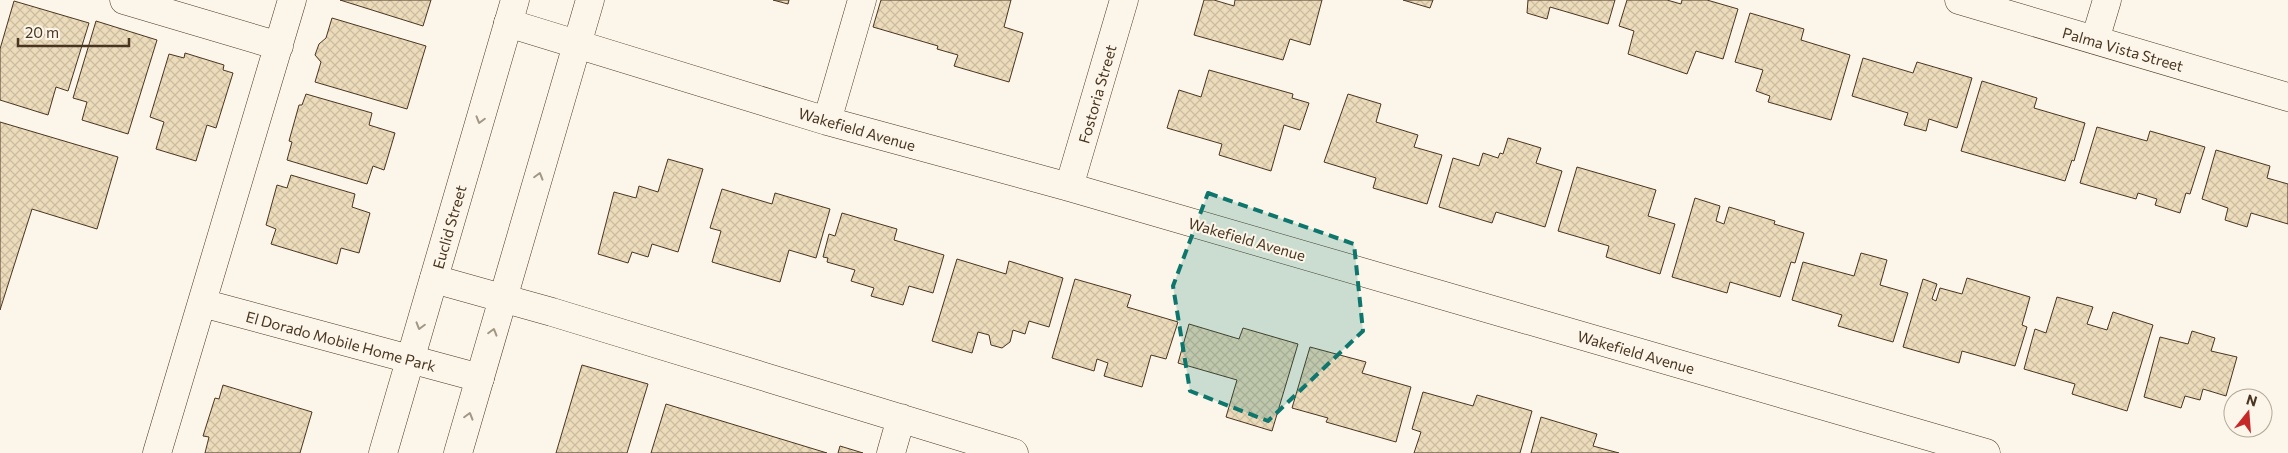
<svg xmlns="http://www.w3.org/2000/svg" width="2288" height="453" font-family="Commissioner,sans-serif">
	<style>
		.building { fill: url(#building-cross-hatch); stroke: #4a3520 }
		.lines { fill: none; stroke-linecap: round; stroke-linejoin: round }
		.minor-casing { stroke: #4a3520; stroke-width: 29 }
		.major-casing { stroke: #4a3520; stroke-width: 29 }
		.minor { stroke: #fbf6e9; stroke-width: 28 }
		.major { stroke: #fbf6e9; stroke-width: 28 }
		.oneway { stroke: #a29684 }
		.marked { fill: #0f766e; fill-opacity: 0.2; stroke: #0f766e; stroke-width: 4; stroke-dasharray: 10 6; stroke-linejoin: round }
		.labels { text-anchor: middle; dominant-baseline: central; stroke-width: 4; stroke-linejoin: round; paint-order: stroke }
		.street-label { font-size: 15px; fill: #4a3520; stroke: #fbf6e9 }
	</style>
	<defs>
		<pattern id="building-cross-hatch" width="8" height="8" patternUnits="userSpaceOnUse" patternTransform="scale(1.25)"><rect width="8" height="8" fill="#ecdcbc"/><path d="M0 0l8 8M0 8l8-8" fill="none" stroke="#ccbda1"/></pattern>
	</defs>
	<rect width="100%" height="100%" fill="#fbf6e9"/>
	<!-- building -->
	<path class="building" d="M340 0H431L423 26Z
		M773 0H789L788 4Z
		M881 0H1011L1004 27 1023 33 1009 82 954 66 958 55 937 49 938 46 873 27Z
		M1204 0H1214L1234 6 1235 0H1322L1310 45 1290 39 1283 60 1194 35Z
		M1403 0H1433L1430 8Z
		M1528 0H1615L1608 24 1550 7 1547 19 1527 13Z
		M1627 0H1667L1681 4 1682 0H1707L1738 9 1723 59 1696 51 1687 74 1628 54 1634 31 1619 26Z
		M14 1 89 23 68 91 56 87 48 115 0 100V49Z
		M1750 13 1804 29 1801 40 1850 55 1831 120 1768 102 1770 96 1756 91 1763 70 1735 62Z
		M332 18 426 46 407 109 315 82 321 62 315 55 319 44 326 38Z
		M96 21 157 40 128 134 82 120 87 102 73 98Z
		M185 53 224 65 223 70 233 73 216 128 207 125 196 161 156 149 164 122 150 117 169 54 184 58Z
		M1863 58 1913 73 1917 62 1972 78 1957 128 1929 119 1926 131 1904 125 1908 113 1852 96Z
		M1209 70 1293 94 1292 98 1309 103 1300 130 1284 125 1271 171 1219 155 1222 144 1167 128 1179 90 1201 97Z
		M1982 81 2037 98 2034 108 2085 123 2074 161 2072 160 2065 181 1961 151Z
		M306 94 372 113 369 125 395 133 384 170 373 166 367 184 287 160 292 142 289 141 299 105H302Z
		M1348 94 1381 104 1376 122 1418 135 1414 147 1442 155 1427 204 1373 188 1376 178 1324 162Z
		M0 122 118 157 97 229 32 209 0 310Z
		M2097 127 2147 141 2150 131 2205 147 2190 194 2186 193 2180 213 2155 205 2157 199 2138 193 2136 199 2080 183Z
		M1508 138 1541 148 1536 163 1562 171 1545 227 1496 212 1492 223 1439 207 1453 158 1479 166 1483 153 1498 158 1500 153 1503 154Z
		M2216 150 2270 166 2267 178 2288 184V224L2251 213 2247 227 2225 220 2228 208 2202 199Z
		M668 159 703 169 678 252 652 244 648 257 632 252 628 263 598 254 614 192 636 198 639 186 658 192Z
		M1577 167 1656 190 1648 216 1675 224 1660 274 1606 257 1609 246 1558 231Z
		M291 175 355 194 352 207 370 213 359 253 341 248 337 264 271 244 276 229 266 225 277 185 287 188Z
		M722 189 772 204 775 193 830 209 816 258 789 250 780 282 712 262 721 231 710 228Z
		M1695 198 1720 206 1716 221 1724 224 1729 207 1775 221 1774 224 1804 233 1795 263 1791 262 1780 297 1730 282 1727 293 1672 277Z
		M842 213 897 229 894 240 944 255 933 293 909 286 903 305 871 296 874 288 851 281 855 270 827 262 828 258 823 257 829 234 835 236Z
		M1861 253 1887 260 1880 285 1908 293 1893 342 1838 326 1842 315 1792 300 1803 262 1854 276Z
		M957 259 1006 274 1009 261 1063 278 1049 327 1029 321 1025 334 1013 330 1010 342 1002 348 991 345 989 335 978 332 972 353 932 341Z
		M1967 278 2030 297 2022 325 2027 327 2015 366 1962 351 1959 363 1903 347 1923 279 1937 284 1932 299 1936 301 1940 288 1962 294Z
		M1075 279 1131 295 1127 307 1178 322 1166 359 1151 355 1142 387 1104 376 1108 363 1097 359 1094 371 1052 358Z
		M2057 297 2093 307 2087 324 2107 330 2113 312 2153 325 2127 411 2072 394 2075 384 2024 369 2035 329 2046 333Z
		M1189 324 1239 339 1243 328 1298 344 1272 431 1226 417 1237 380 1178 363Z
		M2192 331 2215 338 2211 351 2237 357 2226 396 2203 389 2200 400 2185 396 2181 408 2144 397 2160 337 2188 344Z
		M1310 347 1366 362 1362 373 1411 387 1396 442 1326 422 1328 418 1292 408Z
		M582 365 648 384 627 453H556Z
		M223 385 312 412 300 453H205L209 437 203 436 215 398 219 399Z
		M1423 392 1473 406 1477 395 1532 411 1520 453H1414L1421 432 1412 429Z
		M666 404 827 453H651Z
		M1541 417 1597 434 1593 446 1619 453H1531Z
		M840 446 863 453H838Z"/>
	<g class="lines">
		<defs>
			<path id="minor" d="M124 0 279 46
				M1959 0 2288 97
				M508 23 827 121 1069 187 1986 453
				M2095 40 2107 0
				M827 121 862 0
				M1069 187 1124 0
				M434 279 552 312 1014 453
				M202 303 480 378
				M157 453 292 0
				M891 453 901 418"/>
			<path id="major" d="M383 453 515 0
				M458 453 590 0"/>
		</defs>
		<!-- minor casing -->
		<use href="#minor" class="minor-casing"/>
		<!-- major casing -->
		<use href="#major" class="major-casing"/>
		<!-- minor -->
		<use href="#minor" class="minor"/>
		<!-- major -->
		<use href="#major" class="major"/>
	</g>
	<!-- one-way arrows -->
	<defs><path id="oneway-chevron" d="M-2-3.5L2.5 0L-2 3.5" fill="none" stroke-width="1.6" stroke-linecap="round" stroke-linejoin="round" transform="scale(1.25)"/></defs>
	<g class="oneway">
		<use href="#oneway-chevron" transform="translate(480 120) rotate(106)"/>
		<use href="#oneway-chevron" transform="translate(539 176) rotate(-74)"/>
		<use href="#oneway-chevron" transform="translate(420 326) rotate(106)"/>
		<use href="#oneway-chevron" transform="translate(493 332) rotate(-74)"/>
		<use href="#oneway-chevron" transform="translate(469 416) rotate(-74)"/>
	</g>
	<!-- marked area -->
	<path class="marked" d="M1208 193 1354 244 1363 331 1268 421 1190 391 1173 286Z"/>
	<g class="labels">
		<!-- street labels -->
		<g class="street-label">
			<text transform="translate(2123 49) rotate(16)">Palma Vista Street</text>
			<text transform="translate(1097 94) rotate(-74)">Fostoria Street</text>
			<text transform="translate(857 129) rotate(16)">Wakefield Avenue</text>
			<text transform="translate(449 227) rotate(-74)">Euclid Street</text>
			<text transform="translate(1247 239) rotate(16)">Wakefield Avenue</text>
			<text transform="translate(341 341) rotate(15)">El Dorado Mobile Home Park</text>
			<text transform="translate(1636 352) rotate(16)">Wakefield Avenue</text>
		</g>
	</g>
	<!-- north arrow -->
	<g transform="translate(2248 413) rotate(17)"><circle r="24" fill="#fbf6e9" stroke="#b4a999"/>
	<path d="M0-4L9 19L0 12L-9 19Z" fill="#c62828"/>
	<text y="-8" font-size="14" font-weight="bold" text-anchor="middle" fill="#4a3520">N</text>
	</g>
	<!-- scale -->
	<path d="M18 38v8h111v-8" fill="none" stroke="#4a3520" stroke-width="2.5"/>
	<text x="25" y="38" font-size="15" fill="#4a3520" stroke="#fbf6e9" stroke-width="4" paint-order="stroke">20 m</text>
</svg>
